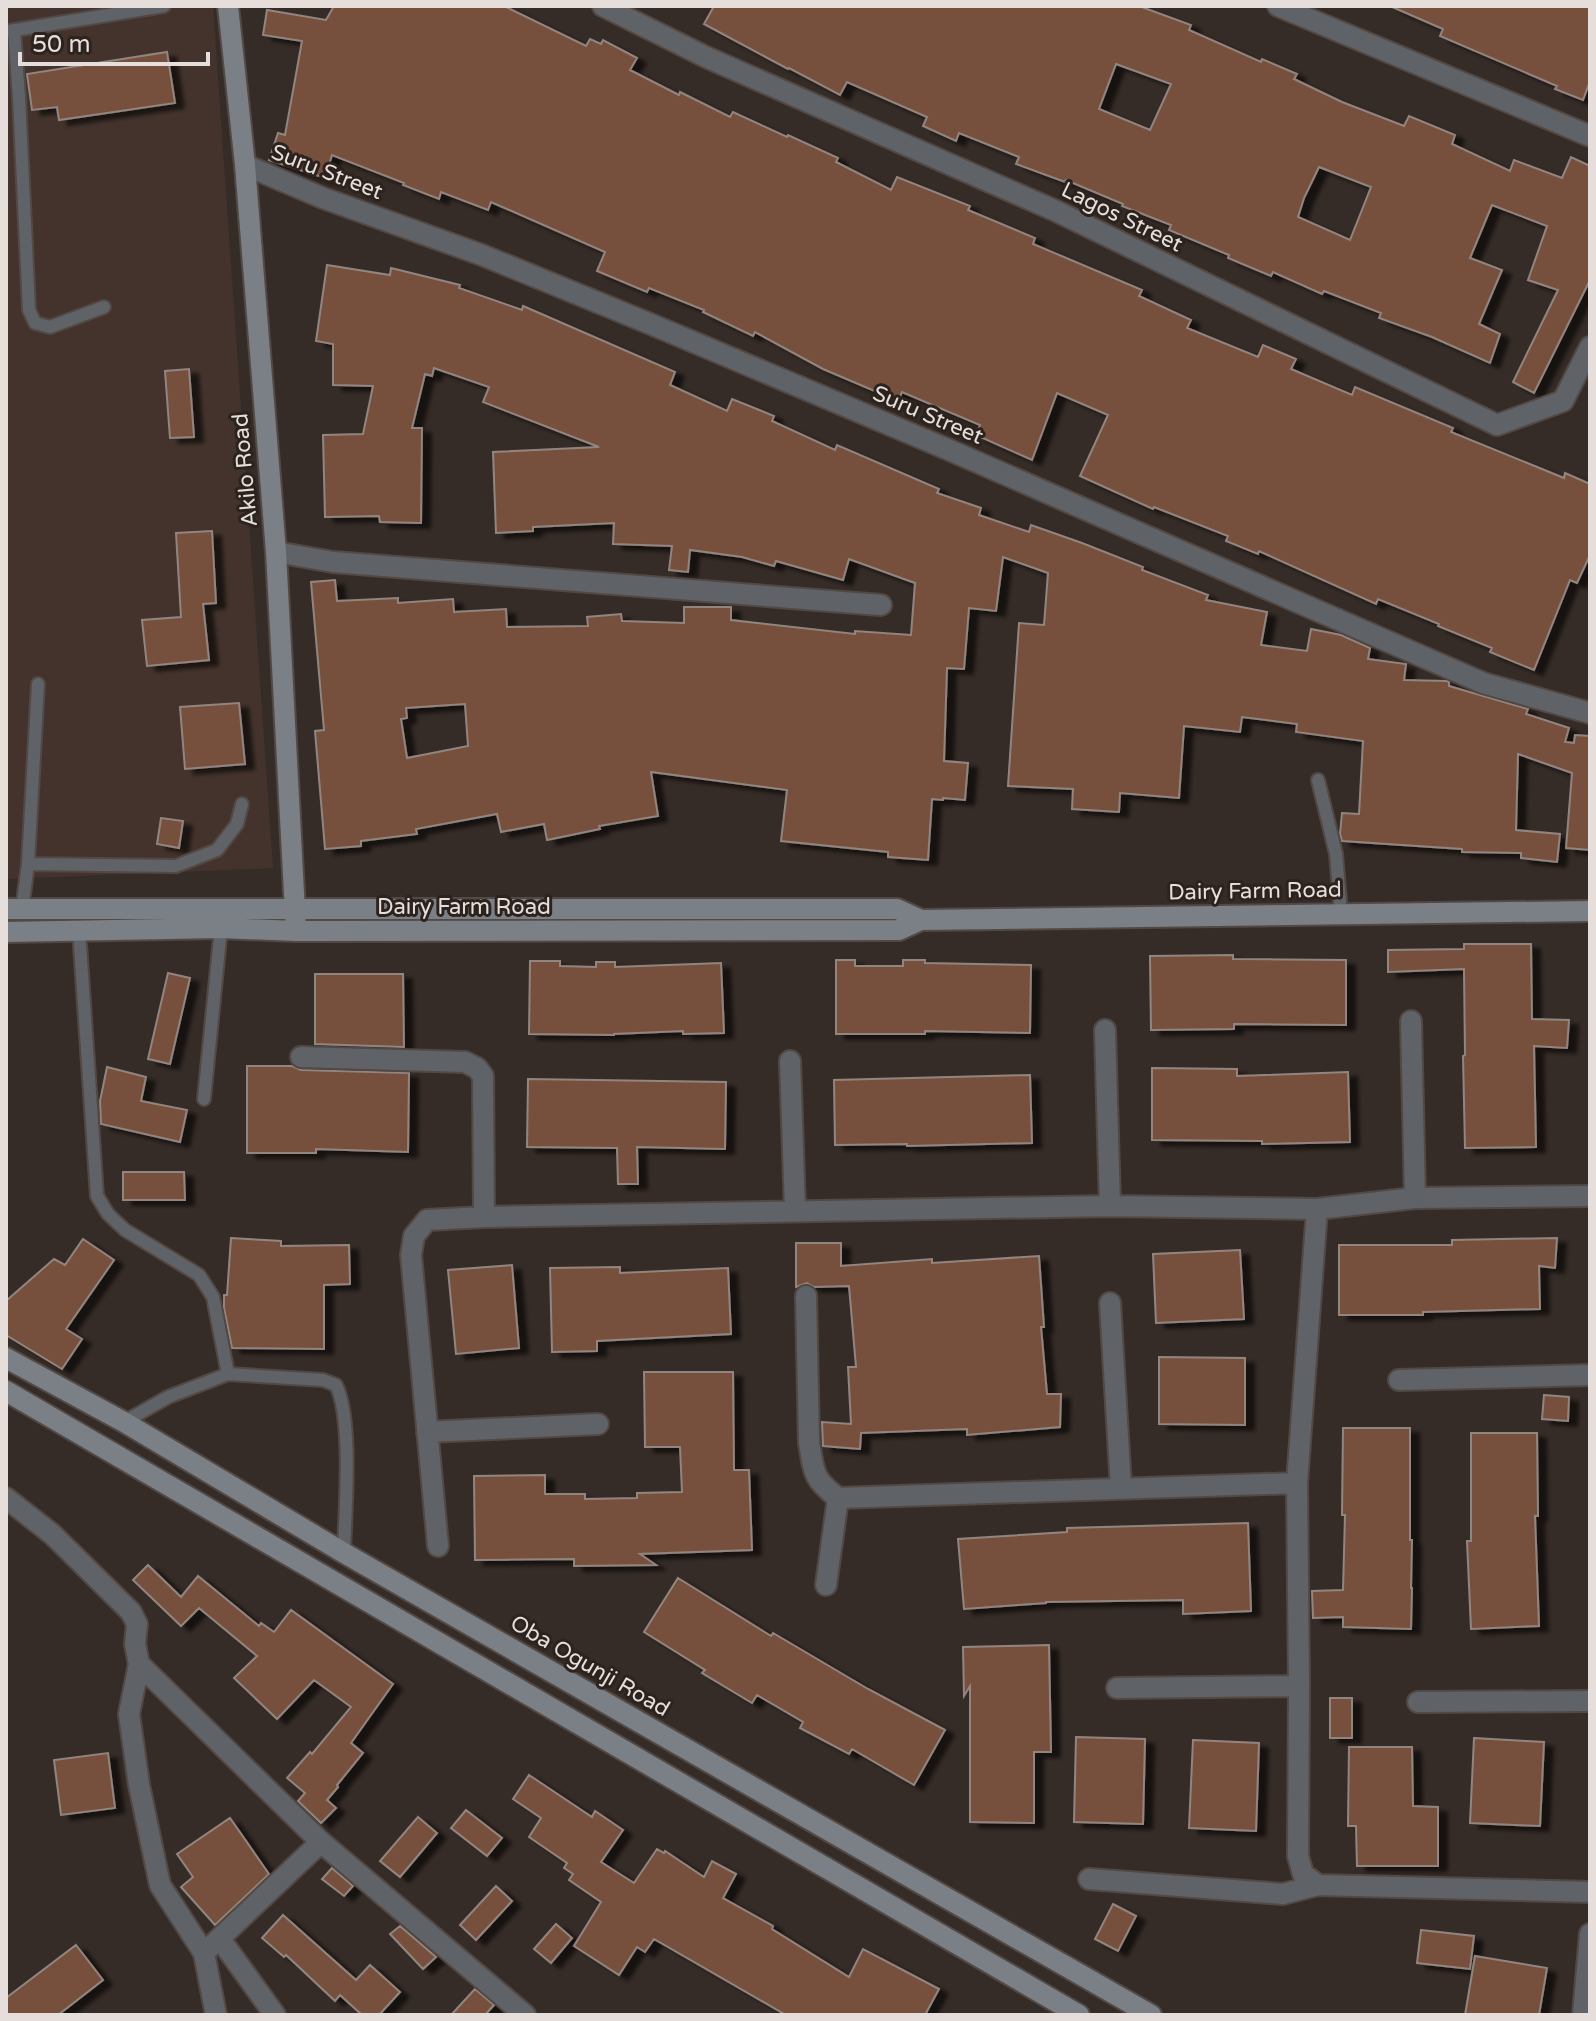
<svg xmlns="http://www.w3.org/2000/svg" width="1596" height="2021" font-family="'Varela Round',sans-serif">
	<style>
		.built { fill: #43332c }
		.building { fill: #774f3c; stroke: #928580; stroke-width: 2; fill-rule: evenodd; filter: url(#shadow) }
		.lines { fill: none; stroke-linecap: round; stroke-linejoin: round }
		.lane-casing { stroke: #524844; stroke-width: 16 }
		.street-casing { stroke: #524844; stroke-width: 24 }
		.secondary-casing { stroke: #524844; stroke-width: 24 }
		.lane { stroke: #5f6367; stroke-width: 12 }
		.street { stroke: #5f6367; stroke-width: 20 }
		.secondary { stroke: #7a8086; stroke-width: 20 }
		.labels { text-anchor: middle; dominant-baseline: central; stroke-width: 6; stroke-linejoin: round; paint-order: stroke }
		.street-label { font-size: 22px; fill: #e5dedb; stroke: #2c221e }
	</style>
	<defs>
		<filter id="shadow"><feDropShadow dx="9" dy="5" stdDeviation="2" flood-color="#0009"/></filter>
	</defs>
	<rect width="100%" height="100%" fill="#362c27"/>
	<!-- built -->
	<path class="built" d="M6 6H213L273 868 6 879Z"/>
	<!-- building -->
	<path class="building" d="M334 6H504L586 46 590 39 601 44 603 40 637 58 630 70 679 95 680 92 730 117 733 112 787 137 788 135 838 158 836 162 891 190 897 177 970 206 968 210 1035 238 1033 244 1142 290 1139 296 1191 320 1187 328 1258 357 1263 345 1296 359 1291 369 1352 395 1355 387 1453 428 1451 432 1564 478 1565 473 1590 484V555L1577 583 1570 580 1534 670 1490 652 1492 648 1438 626 1439 624 1378 599 1376 604 1259 551 1258 554 1226 541 1228 536 1154 507 1153 509 1080 476 1108 415 1057 393 1032 460 976 435 980 425 902 392 898 401 823 369 755 332 753 336 703 312 704 310 649 288 647 292 597 271 605 252 491 202 488 210 441 192 439 199 403 185 404 183 332 155 325 178 269 160 278 133 285 135 302 41 263 35 267 10 326 20Z
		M714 6H1139L1191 25 1189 30 1261 62 1262 59 1297 74 1294 79 1342 102 1404 126 1409 116 1455 135 1452 144 1510 171 1514 160 1562 178 1571 157 1590 166V280L1534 393 1513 382 1558 290 1528 280 1547 226 1492 205 1470 258 1502 270 1479 324 1500 334 1490 363 1432 337 1379 318 1381 313 1324 291 1322 294 1273 272 1271 276 1228 258 1229 255 1169 230 1171 225 1122 206 1123 204 1066 180 1065 182 1016 164 1019 157 959 133 956 141 923 126 927 117 847 82 840 95 789 68 788 69 704 24ZM1116 64 1171 84 1150 130 1099 109ZM1319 167 1371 187 1350 240 1298 217 1304 198Z
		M1390 6H1590V81L1583 100 1555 89 1557 86 1440 36 1443 29Z
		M167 52 175 103 59 120 57 107 32 110 27 74Z
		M327 265 390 275 391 268 460 285 459 288 522 310 523 306 675 372 670 385 727 411 732 399 774 416 772 421 835 450 837 445 939 489 937 493 981 508 979 515 1029 532 1031 525 1082 543 1143 567 1142 570 1208 595 1206 600 1267 612 1261 645 1307 651 1311 629 1341 635 1370 648 1368 659 1406 664 1404 680 1447 681 1449 682V686L1528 709 1526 714 1569 728 1565 742 1574 743 1575 735 1590 736V850L1566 848 1572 773 1518 754 1516 830 1560 834 1557 862 1521 858V853L1462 852V849L1342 841 1340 834 1342 813 1359 814 1363 741 1296 732 1297 724 1242 717 1240 732 1184 726 1179 798 1120 793 1119 812 1072 809 1073 789 1008 786 1019 623 1044 625 1048 573 1003 557 996 611 969 608 964 669 947 668 944 761 968 763 965 800 943 798V800L932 799 928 860 888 857V852L781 841 787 790 651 772 658 816 599 826 600 829 547 840 544 824 501 832 497 814 416 829 417 834 361 841V846L325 849 315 731 324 730 311 582 335 580 337 601 398 598V603L453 599 454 612 506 609 507 627 588 626 587 617 621 614 622 621 684 623V607H731V620L855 634V631L911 635 915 583 849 559 843 580 776 561 774 566 742 557 690 550 688 572 669 570 672 546 613 544 614 523 533 527V531L496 533 493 452 599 447 483 402 489 387 434 368 432 376 425 374 412 428H422L421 523 380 522 379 516 325 517 323 435 363 434 373 386 333 385V344L316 341ZM465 704 468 746 407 758 401 719 407 718 406 708Z
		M189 369 194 437 170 438 165 371Z
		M212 531 216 603 203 604 209 660 147 666 142 620 181 617 176 533Z
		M239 703 245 764 185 769 180 707Z
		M161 818 183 821 179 848 157 844Z
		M1464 944H1531L1532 1019 1569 1020 1567 1048 1534 1046 1536 1147 1465 1148 1463 1056 1465 1055 1464 969 1388 972V950L1464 949Z
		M1233 955V959L1346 960V1025L1234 1024V1029L1151 1030 1150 956Z
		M836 960H855V966H903V960H925V963L1031 965 1030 1033 925 1031V1034H836Z
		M530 961H560V966L596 967V962H615V967L721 963 724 1033 683 1034V1031L614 1034V1035L529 1034Z
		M168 973 190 978 170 1064 148 1059Z
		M315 974H403L404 1047 315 1044Z
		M247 1066H292L301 1070 409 1073 408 1152 316 1149V1153H247Z
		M107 1067 146 1077 141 1101 187 1110 180 1142 101 1124 100 1101Z
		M1152 1068 1237 1069V1076L1348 1072 1350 1142 1262 1144V1141L1152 1140Z
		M1030 1075 1032 1143 907 1146V1144L835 1145 834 1080Z
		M528 1079 726 1082 725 1149 637 1147 638 1184H618L617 1148 527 1147Z
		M123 1172H184L185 1200H123Z
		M231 1238 281 1241V1246L349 1245 350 1284 324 1285V1349L232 1348 224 1308V1295H227Z
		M1557 1238 1555 1268 1539 1266 1540 1309 1423 1312V1315H1339V1245H1452V1240Z
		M83 1239 114 1260 66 1329 82 1339 62 1369 6 1335V1301L54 1259 65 1265Z
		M796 1243H841V1266L932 1259V1263L1039 1256 1044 1327H1041L1047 1394H1061L1060 1427 967 1435V1429L861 1433 860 1449 823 1446 822 1422 851 1424 848 1367H856L849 1286 814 1287 807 1283 796 1287Z
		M1240 1250 1244 1319 1156 1323 1153 1254Z
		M512 1265 519 1348 456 1354 448 1270Z
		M620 1267V1273L728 1268 731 1334 597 1341V1351L552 1352 550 1268Z
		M1159 1357 1245 1358V1425L1159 1424Z
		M644 1372H733L734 1470H749L752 1550 640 1554 656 1565 574 1566V1559L475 1560 474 1476 545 1475V1494H585V1499L637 1498V1493L682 1492 680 1447H645Z
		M1544 1395 1569 1397 1568 1421 1542 1419Z
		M1343 1428H1410V1540H1412L1411 1588H1412L1411 1629 1343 1627V1617L1313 1618 1312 1591 1343 1590 1345 1515H1342Z
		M1471 1433H1537L1538 1516H1535L1539 1626 1471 1629 1467 1541H1471Z
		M1248 1523 1251 1611 1183 1614V1600L1046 1602V1603L964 1609 958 1539 1067 1532V1528Z
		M148 1565 181 1597 198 1576 259 1626 261 1623 274 1632 291 1610 393 1684 351 1743 363 1753 337 1785 338 1787 327 1800 336 1808 321 1823 298 1801 305 1793 287 1778 310 1752 312 1754 351 1707 314 1680 277 1719 234 1678 257 1656 199 1608 181 1626 133 1580Z
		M678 1578 771 1636 773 1633 868 1689 945 1730 914 1785 852 1749 849 1754 800 1728 803 1722 757 1695 752 1703 702 1673 705 1670 644 1632Z
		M1049 1645 1051 1752H1034V1823L970 1822V1686L964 1696 963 1647Z
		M1330 1698H1352V1738H1330Z
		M1076 1737 1145 1739 1143 1824 1074 1822Z
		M1474 1738 1544 1742 1540 1826 1470 1823Z
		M1193 1740 1259 1743 1256 1831 1189 1828Z
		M1349 1747H1412L1413 1806 1438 1807V1866H1357L1356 1826H1348Z
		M108 1753 115 1808 61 1815 54 1760Z
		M529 1775 592 1817 595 1811 623 1830 601 1862 634 1883 657 1849 664 1853 665 1851 704 1877 712 1861 736 1874 723 1898 773 1926 772 1929 849 1977 863 1949 939 1989 925 2015H786L654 1939 645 1952 637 1947 619 1975 574 1946 601 1902 569 1880 573 1874 564 1868 567 1863 529 1837 541 1818 513 1799Z
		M466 1810 502 1838 487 1856 451 1828Z
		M418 1817 437 1833 400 1877 380 1861Z
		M230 1818 269 1874 215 1925 181 1887 193 1877 177 1854Z
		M332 1868 353 1886 344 1896 322 1879Z
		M496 1886 512 1901 476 1940 460 1925Z
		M1113 1904 1136 1916 1118 1951 1095 1939Z
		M283 1915 356 1980 370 1965 400 1992 379 2015H362L340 1995 335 2001 286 1955 284 1957 262 1938Z
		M556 1924 572 1938 551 1963 534 1949Z
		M400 1926 436 1957 423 1969 390 1934Z
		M1421 1930 1474 1936 1470 1969 1417 1963Z
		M76 1945 103 1980 58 2015H6V1998Z
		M1475 1956 1547 1968 1539 2015H1465Z
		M475 1989 494 2005 485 2015H451Z"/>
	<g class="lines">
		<defs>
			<path id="lane" d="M14 30 19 97 29 310 35 323 50 327 104 307
				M9 31 164 6
				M1318 780 1336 854 1341 914
				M28 864 176 866 217 850 237 824 242 804
				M22 909 28 864 38 684
				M79 930 97 1196 108 1214 125 1230 199 1275 213 1297 228 1374
				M204 1099 221 928
				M124 1422 168 1397 228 1374 323 1380 336 1385C353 1420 345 1512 344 1553"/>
			<path id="street" d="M603 6 706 57 1056 211 1497 425 1563 401 1590 347
				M1278 6 1590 136
				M245 165 323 198 482 255 653 325 947 449 1483 683 1590 713
				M276 552 333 562 881 605
				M1411 1021 1415 1198
				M1105 1030 1110 1206
				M301 1057 465 1062 477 1068 483 1076 484 1217
				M790 1061 795 1210
				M1317 1209 1297 1483 1299 1686 1298 1856 1303 1874 1318 1885 1590 1892
				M806 1296 809 1442C814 1473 813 1479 838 1498L1297 1483
				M1110 1303 1121 1488
				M1399 1380 1590 1375
				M427 1432 598 1424
				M6 1498 52 1534 131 1612 137 1624 135 1644 139 1664 129 1714 139 1785 160 1885 204 1953 216 2015
				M438 1546 411 1255 414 1236 427 1220 484 1217 1110 1206 1317 1209 1415 1198 1590 1196
				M826 1585 838 1498
				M139 1664 321 1842 525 2015
				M1117 1688 1299 1686
				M1418 1702 1590 1701
				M1089 1879 1283 1894 1318 1885
				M220 1939 275 2015
				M204 1953 321 1842
				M1583 2015 1590 1934"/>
			<path id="secondary" d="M228 6 245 165 276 552 296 931
				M6 909H897L921 920
				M6 932 221 928 296 931 899 930 921 920 1590 911
				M6 1358 124 1422 344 1553 1151 2015
				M6 1391 1079 2015"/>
		</defs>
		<!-- lane casing -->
		<use href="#lane" class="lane-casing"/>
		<!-- street casing -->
		<use href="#street" class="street-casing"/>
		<!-- secondary casing -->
		<use href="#secondary" class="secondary-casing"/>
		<!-- lane -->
		<use href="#lane" class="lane"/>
		<!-- street -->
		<use href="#street" class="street"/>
		<!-- secondary -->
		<use href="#secondary" class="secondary"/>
	</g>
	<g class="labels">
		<!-- street labels -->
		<g class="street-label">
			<text transform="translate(327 172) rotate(21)">Suru Street</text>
			<text transform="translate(1122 217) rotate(26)">Lagos Street</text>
			<text transform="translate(928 415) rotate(23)">Suru Street</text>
			<text transform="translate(245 470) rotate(-95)">Akilo Road</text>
			<text transform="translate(1255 891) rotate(-1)">Dairy Farm Road</text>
			<text x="464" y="907">Dairy Farm Road</text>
			<text transform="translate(590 1666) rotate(30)">Oba Ogunji Road</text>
		</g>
	</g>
	<!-- border -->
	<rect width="1596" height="2021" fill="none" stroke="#e5dedb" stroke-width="16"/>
	<!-- scale -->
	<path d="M20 52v12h188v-12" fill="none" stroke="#e5dedb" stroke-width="4"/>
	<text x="32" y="52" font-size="24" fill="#e5dedb" stroke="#2c221e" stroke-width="6" paint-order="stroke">50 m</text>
</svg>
